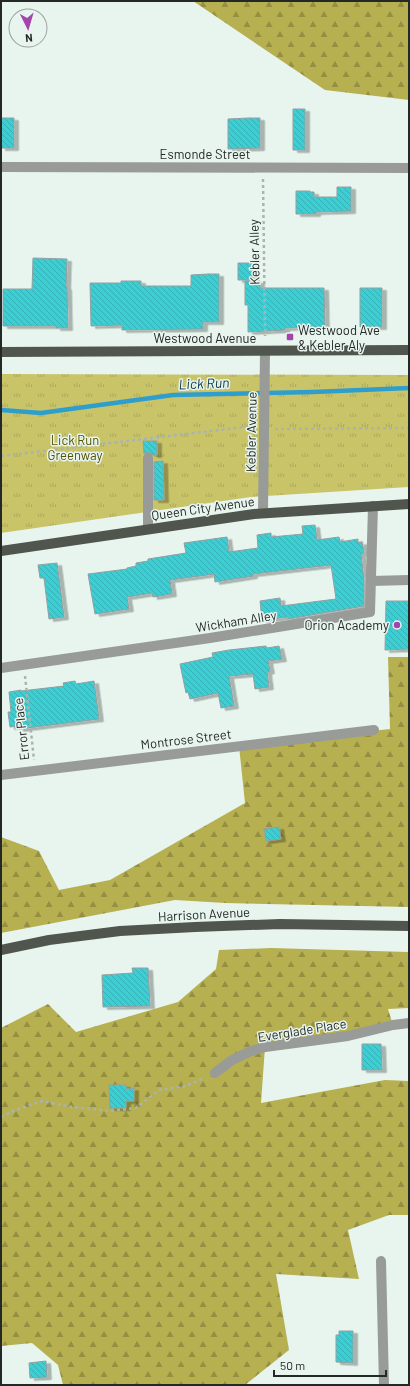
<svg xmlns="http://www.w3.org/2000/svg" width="410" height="1386" font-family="Barlow,sans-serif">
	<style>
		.forest { fill: url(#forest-firs) }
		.park { fill: url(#park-tufts) }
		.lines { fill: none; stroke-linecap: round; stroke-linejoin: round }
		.stream { stroke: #2e9ecd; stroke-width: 4.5 }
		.building { fill: url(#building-back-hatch); stroke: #929f9f; filter: url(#shadow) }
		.path { stroke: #aab4af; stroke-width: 2.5; stroke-dasharray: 3 3; stroke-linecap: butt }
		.minor { stroke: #989b97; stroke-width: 10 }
		.major { stroke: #50554e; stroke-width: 10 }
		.poi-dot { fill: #a544ac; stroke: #e8f5ef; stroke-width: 1.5 }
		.labels { text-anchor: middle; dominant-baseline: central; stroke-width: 3; stroke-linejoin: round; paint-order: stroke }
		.street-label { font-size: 13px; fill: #242826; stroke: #e8f5ef }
		.poi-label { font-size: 13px; fill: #242826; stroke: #e8f5ef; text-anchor: start }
		.park-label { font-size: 13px; fill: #555001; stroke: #e8f5ef }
		.water-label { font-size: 14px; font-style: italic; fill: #06374a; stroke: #e8f5ef }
	</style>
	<defs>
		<pattern id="forest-firs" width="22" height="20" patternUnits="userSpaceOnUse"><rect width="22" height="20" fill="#b7b050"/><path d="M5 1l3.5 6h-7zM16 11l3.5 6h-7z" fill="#958f42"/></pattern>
		<pattern id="park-tufts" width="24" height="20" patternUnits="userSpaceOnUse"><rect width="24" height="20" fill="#cac469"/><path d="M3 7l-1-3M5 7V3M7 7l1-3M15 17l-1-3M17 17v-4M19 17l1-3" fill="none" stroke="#ada85b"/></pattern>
		<pattern id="building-back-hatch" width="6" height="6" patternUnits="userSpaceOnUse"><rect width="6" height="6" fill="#3eced4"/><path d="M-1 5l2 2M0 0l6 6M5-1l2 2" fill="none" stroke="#36b1b6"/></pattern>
		<filter id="shadow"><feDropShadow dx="4.5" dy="2.5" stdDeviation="0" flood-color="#0004"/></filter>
	</defs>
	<rect width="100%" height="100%" fill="#e8f5ef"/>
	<!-- forest -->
	<path class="forest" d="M193 1H409V100L325 90Z
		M388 657H409V907L225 903 175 900 1 933V837L39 851 59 890 110 880 245 803 239 746 390 729Z
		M271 948 409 952V1008L388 1009 393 1025 265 1047 261 1103 385 1080 409 1081V1215H389L348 1230 359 1279 276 1274 289 1350 245 1385H63L58 1365 32 1343 1 1346V1028L48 1004 76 1032 178 1002 216 969 219 950Z"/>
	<!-- park -->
	<path class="park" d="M1 374 409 375V487L251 497 1 533Z"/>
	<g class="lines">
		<!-- stream -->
		<path class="stream" d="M1 410 41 413 173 395 313 392 409 388"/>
	</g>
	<!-- building -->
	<path class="building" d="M293 109H305V150H293Z
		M1 118H14V148H1Z
		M248 118H260V148L228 149V119Z
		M337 187H351V211L316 212V214H296V191H310V192H314V197H337Z
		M33 258 67 259 66 287H67L68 328H56V326H3V289H32Z
		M238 263H253V280H238Z
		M208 274H219V322H203V329L122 330V325L91 326 90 283H121V281H141V286H191V275Z
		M245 281H260V288H324L325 327 285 328V330L248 332V305H245Z
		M360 288H382V327H360Z
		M143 441H157V455H154L148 452 144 454Z
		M163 461 164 500H154V462Z
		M315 525 317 540 339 537 340 542 358 539V543L362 542 364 553 361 554 364 581V606L288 619V617L262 620 260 601 280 598 281 606 336 599 331 565 253 574V576L215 582 214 574 170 580 172 594 153 597 152 593 127 597 129 609 95 614 88 574 127 569V568L136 566V563L148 561V559L186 553 184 543 227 537 229 552 258 548 257 535 271 533V537L303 534 302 526Z
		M57 563 64 617 49 619 44 578H40L38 565Z
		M386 601H409V649L385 650Z
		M266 646 267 648 279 646 282 659 268 661 270 671 267 672 269 687 255 689 253 674 229 676 234 706 221 708 218 693 190 699 188 692 186 693 180 664 213 657 212 653 229 650Z
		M75 681 76 684 94 681 99 719 19 729V726L10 727 8 712H11L9 692 21 690V691L64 686 63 683Z
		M279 827 281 839 266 841 264 829Z
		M132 968H148L150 1006 103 1007 102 975 133 973Z
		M362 1044H381L382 1070H362Z
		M109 1085H126V1089L134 1088V1101H126V1108H110Z
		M339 1331H353V1363L336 1362V1335H339Z
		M46 1361 47 1377 30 1378 29 1363Z"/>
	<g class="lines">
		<!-- path -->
		<path class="path" d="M263 179 265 336
			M275 429 409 428
			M1 456 253 426
			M25 676 34 760
			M1 1117 13 1111 42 1101 72 1107 110 1111 136 1108 159 1090 186 1086 204 1078"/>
		<!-- minor -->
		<path class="minor" d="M1 167 409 168
			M148 458V529
			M263 513 265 351
			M371 581 409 580
			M1 668 210 638 370 612 373 506
			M1 775 374 730
			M215 1073 232 1060 251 1051 265 1047 348 1036 393 1025 409 1023
			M381 1261 384 1385"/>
		<!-- major -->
		<path class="major" d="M1 352 409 350
			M1 551 254 514 409 504
			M1 950 49 940 120 931 195 927 280 924 409 926"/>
	</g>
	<!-- markers -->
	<g class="poi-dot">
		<rect x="286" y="333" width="8" height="8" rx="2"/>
		<circle cx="397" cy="625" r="4"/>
	</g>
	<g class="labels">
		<!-- street labels -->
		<g class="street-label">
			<text x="205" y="154">Esmonde Street</text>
			<text transform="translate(254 252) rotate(-91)">Kebler Alley</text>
			<text x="205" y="338">Westwood Avenue</text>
			<text transform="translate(251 432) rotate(-89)">Kebler Avenue</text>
			<text transform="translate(203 508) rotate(-8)">Queen City Avenue</text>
			<text transform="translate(236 621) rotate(-9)">Wickham Alley</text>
			<text transform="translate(21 729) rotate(-96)">Error Place</text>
			<text transform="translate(186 739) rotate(-7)">Montrose Street</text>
			<text transform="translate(204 914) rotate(-3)">Harrison Avenue</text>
			<text transform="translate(302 1030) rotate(-9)">Everglade Place</text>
		</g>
		<!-- poi labels -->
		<g class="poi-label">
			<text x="298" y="330">Westwood Ave<tspan x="298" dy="15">&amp; Kebler Aly</tspan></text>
			<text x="389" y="625" text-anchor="end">Orion Academy</text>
		</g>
		<!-- park labels -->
		<g class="park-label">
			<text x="75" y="440">Lick Run<tspan x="75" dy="15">Greenway</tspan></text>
		</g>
		<!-- water labels -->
		<g class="water-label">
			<text transform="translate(204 383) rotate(-2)">Lick Run</text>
		</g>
	</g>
	<!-- border -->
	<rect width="410" height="1386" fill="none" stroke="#242826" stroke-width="4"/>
	<!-- north arrow -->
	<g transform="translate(28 28) rotate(175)"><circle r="19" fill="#e8f5ef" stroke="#9aa39f"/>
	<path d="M0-3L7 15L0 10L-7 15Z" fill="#a544ac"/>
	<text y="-6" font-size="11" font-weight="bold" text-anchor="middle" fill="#242826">N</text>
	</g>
	<!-- scale -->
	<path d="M274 1370v6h112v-6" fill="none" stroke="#242826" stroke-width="2"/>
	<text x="280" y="1370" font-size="12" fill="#242826" stroke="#e8f5ef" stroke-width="3" paint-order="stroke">50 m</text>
</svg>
